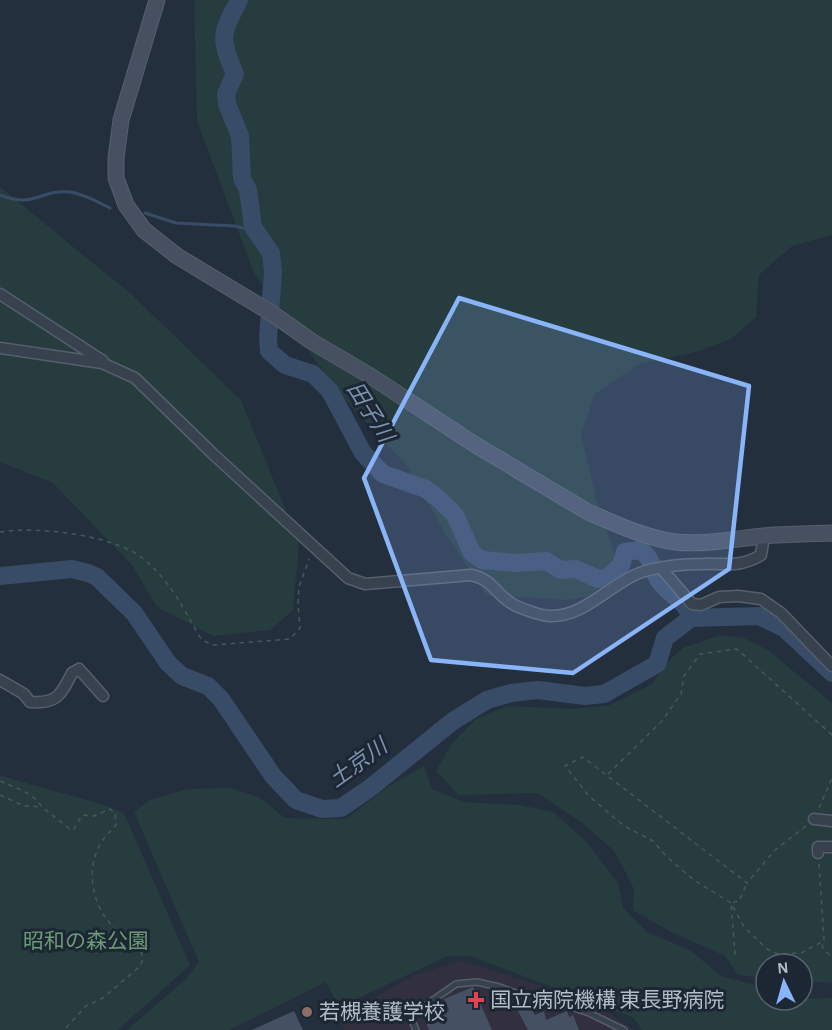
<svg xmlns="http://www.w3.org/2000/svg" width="832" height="1030" font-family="'Alegreya Sans','Noto Sans JP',sans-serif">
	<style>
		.medical { fill: #32303f }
		.green { fill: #263c3f }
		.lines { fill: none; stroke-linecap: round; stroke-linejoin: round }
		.stream { stroke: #394c67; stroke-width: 3 }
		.river { stroke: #394c67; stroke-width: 18 }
		.building { fill: #455162 }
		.lane-casing { stroke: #565f6c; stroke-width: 8 }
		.street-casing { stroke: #565f6c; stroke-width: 13 }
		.secondary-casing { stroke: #565f6c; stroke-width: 17 }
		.path { stroke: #44595c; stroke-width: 1.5; stroke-dasharray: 4.5 4.5; stroke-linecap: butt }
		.lane { stroke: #38414e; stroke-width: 5 }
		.street { stroke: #38414e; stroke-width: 10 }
		.secondary { stroke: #465061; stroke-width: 15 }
		.marked { fill: #8ab4f8; fill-opacity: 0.2; stroke: #8ab4f8; stroke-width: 4.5; stroke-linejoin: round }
		.health-dot { fill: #e0444e; stroke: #1d2633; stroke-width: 2 }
		.education-dot { fill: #8d6e63; stroke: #1d2633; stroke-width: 2 }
		.labels { text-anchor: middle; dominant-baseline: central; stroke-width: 6; stroke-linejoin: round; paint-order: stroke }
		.park-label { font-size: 21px; fill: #6b9a76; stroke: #1d2633 }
		.poi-label { font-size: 21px; fill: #b4bcc9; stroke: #1d2633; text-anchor: start }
		.water-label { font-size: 22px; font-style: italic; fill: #7c92b1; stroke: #1d2633 }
	</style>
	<rect width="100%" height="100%" fill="#242f3e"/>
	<!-- medical -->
	<path class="medical" d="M461 961 562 992 600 1007 634 1030H345L338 1018 415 975Z"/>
	<!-- green -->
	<path class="green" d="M194 0H832V235L792 246 759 275 756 317 731 339 696 352 639 364 595 394 581 434 597 502 614 552 618 591 567 600 486 595 445 533 407 466 337 391 254 273 197 121Z
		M0 187 131 294 241 400 299 543 293 610 270 630 213 636 157 607 132 565 53 483 0 462Z
		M720 635 744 638 768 650 832 703V983L802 981V964H766V978L738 975 725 956 671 932 633 910 634 889 615 852 585 825 538 793 459 795 436 771 450 746 476 719 507 706 573 709 610 705 652 684 667 662 683 648Z
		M424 766 432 789 464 802 520 805 553 812 586 841 618 883 623 908 647 932 690 950 721 976 766 988V1000L832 998V1030H642L634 1018 470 956H448L339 1007 326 982 229 1030H127L185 980 199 962 134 812 149 800 188 789 230 788 259 797 285 818 346 819 386 788Z
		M0 775C41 789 84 796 124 813L190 965 118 1030H0Z"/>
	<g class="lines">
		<!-- stream -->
		<path class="stream" d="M0 195C34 209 41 189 70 192 84 194 98 202 110 208
			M145 213 176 223 235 226 255 231"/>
		<!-- river -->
		<path class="river" d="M239 0C221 35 219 37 235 74L226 94 227 104 240 136 242 178 248 190 253 227 271 253 273 272 268 338 269 351 285 365 313 374 330 391 363 453 383 474 426 489 439 499 455 515 472 553 482 560 517 563 546 561 561 570 576 569 598 579 607 578 621 565 625 552 640 550C655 560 650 569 660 582 669 595 687 601 691 618
			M0 576 72 569 88 573 97 577 134 613 168 663 182 676 208 686 221 699 273 776 296 800 322 809 341 808 370 788 453 721 487 700 511 693 538 690 585 696 604 694 657 664 665 638 691 618
			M691 618 759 616 784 628 832 673"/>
	</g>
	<!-- building -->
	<path class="building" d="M473 987 492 1030H429L425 1021 449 1010 444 999Z
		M530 1005 535 1015 544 1011 546 1020 567 1011 569 1017 573 1015 579 1030H528L518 1011Z
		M294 1011 303 1030H252Z"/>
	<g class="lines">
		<defs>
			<path id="lane" d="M416 1030 410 1016 456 984 477 982 499 987 527 997 550 1000 589 1013 624 1030"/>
			<path id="street" d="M0 294 103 361
				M0 348 102 363 135 378 213 454 348 578 365 584 471 575C492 579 495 593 511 603 518 608 542 616 550 616 588 617 614 578 649 570 665 566 687 564 703 564 726 563 740 568 761 555L764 536
				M661 568 692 604 701 605 719 597 738 596 761 599 781 613 832 666
				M0 680 24 694 30 702C57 704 61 695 72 673L79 669 103 696
				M814 819 832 821
				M818 853V847H832"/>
			<path id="secondary" d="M157 0 121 120 116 158V178L126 205 144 230 177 256 273 314 311 341 372 377 474 444 588 512C616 524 645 538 675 542 704 545 734 539 763 536 786 534 809 534 832 533"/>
		</defs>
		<!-- lane casing -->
		<use href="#lane" class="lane-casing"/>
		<!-- street casing -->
		<use href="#street" class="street-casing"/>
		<!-- secondary casing -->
		<use href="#secondary" class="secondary-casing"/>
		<!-- path -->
		<path class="path" d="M0 532C37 526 118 535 146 561 171 583 183 607 199 636L204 641 213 645 290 639 300 628 298 604 299 587 309 559
			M608 774 662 721 681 694 684 676 700 654 737 649 832 735
			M0 781 24 791 37 800 42 807 71 830 74 829 82 815 94 816 110 809 115 813 116 825C111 831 105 836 101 843 87 865 91 897 105 917 115 931 130 942 142 953V962L138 968 103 998 86 1006 64 1030
			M0 795 24 806 41 807
			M819 808 832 778
			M806 826 775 850 747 883 583 757 565 766 589 796 624 826 653 841 667 857 694 880 731 903 744 927 767 949 778 954 801 953 822 942
			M819 864 824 940 822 942C822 950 826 952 832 956
			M735 955 731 903 739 901 747 883"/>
		<!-- lane -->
		<use href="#lane" class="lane"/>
		<!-- street -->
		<use href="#street" class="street"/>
		<!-- secondary -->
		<use href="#secondary" class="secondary"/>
	</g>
	<!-- marked area -->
	<path class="marked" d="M459 298 749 386 729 569 573 673 431 660 364 478Z"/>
	<!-- markers -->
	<path class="health-dot" d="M473 991h6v6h6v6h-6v6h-6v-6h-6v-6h6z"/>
	<circle class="education-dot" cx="307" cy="1012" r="6"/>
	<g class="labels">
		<!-- park labels -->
		<g class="park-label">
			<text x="86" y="941">昭和の森公園</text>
		</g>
		<!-- poi labels -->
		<g class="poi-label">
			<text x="490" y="1000">国立病院機構 東長野病院</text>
			<text x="319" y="1012">若槻養護学校</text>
		</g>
		<!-- water labels -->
		<g class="water-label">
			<text transform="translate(370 412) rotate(58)">田子川</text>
			<text transform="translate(358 763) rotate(-36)">土京川</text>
		</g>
	</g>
	<!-- north arrow -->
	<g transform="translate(784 982) rotate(355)"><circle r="28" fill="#1d2633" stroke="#59626f" stroke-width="1.5"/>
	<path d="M0-4.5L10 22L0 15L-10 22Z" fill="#8ab4f8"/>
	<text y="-9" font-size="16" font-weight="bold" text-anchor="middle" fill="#b4bcc9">N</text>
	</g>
</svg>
